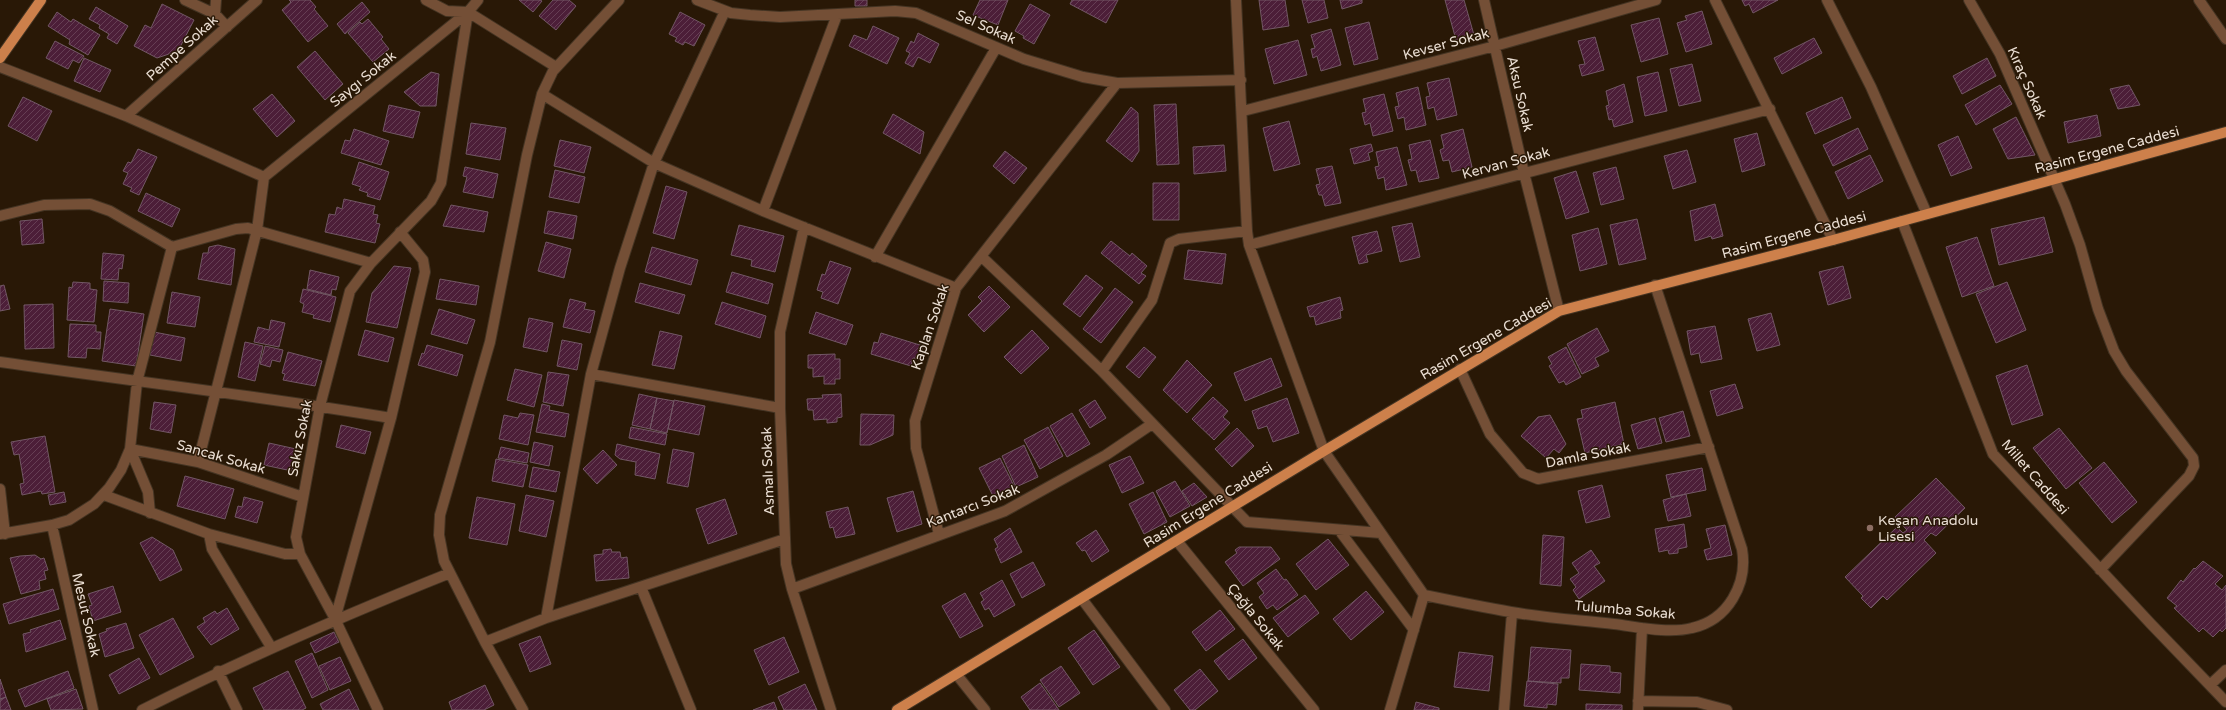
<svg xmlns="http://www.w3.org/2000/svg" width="2226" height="710" font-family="'Varela Round',sans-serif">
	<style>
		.building { fill: url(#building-hatch); stroke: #725765 }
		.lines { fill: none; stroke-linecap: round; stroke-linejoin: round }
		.minor-casing { stroke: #443423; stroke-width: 12 }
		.major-casing { stroke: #443423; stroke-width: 12 }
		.minor { stroke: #744f36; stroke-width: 10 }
		.major { stroke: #cd804b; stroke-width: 10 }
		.education-dot { fill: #8d6e63; stroke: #291806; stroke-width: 1.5 }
		.labels { text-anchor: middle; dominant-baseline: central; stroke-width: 3; stroke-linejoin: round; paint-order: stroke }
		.street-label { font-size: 14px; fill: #eaded3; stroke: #291806 }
		.poi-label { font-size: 14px; fill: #eaded3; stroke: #291806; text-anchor: start }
	</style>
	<defs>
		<pattern id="building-hatch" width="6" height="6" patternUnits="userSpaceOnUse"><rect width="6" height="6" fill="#4c1e38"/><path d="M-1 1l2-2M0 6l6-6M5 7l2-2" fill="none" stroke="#663e54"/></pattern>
	</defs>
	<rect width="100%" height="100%" fill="#291806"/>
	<!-- building -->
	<path class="building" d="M289 0H310L316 7 314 9 328 26 308 42 282 10 291 2Z
		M519 0H540L542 1 533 12Z
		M553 0H569L576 6 556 30 539 16Z
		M855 0H867V6H855Z
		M980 0H1008L998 25 973 15Z
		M1072 0H1118L1106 23 1070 4Z
		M1259 0H1285L1289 26 1263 30Z
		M1302 0H1324L1328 18 1308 23Z
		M1340 0H1362V3L1342 9Z
		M1445 0H1464L1474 35 1456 40Z
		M1742 0H1778L1753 13 1749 4 1745 6Z
		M362 2 370 12 345 34 337 24Z
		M162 4 194 20 178 51 157 58 134 46 145 25 151 28Z
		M1030 4 1050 15 1034 44 1023 38 1024 36 1015 31Z
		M96 7 128 26 117 44 107 38 109 34 99 28 100 25 89 19Z
		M1702 11 1712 44 1686 52 1677 23 1687 20 1685 16Z
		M57 12 71 22 73 19 100 35 88 55 69 44 70 40 48 26Z
		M680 12 705 25 694 46 685 42 683 45 675 41 677 38 669 34Z
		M1659 18 1668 54 1641 62 1631 25Z
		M368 19 383 37 381 39 389 49 373 62 348 33 360 22 362 24Z
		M1369 22 1378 59 1354 65 1345 28Z
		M873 26 899 38 887 64 849 46 854 35 867 40Z
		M1331 29 1341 65 1321 71 1317 56 1313 58 1311 49 1315 48 1311 35Z
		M918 33 939 44 930 63 918 57 913 67 905 63 910 53 906 51 911 41 914 43Z
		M1595 37 1604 70 1582 76 1579 65 1585 64 1578 41Z
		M1814 38 1822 53 1782 74 1774 58Z
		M1298 40 1307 75 1274 84 1265 49Z
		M55 41 84 56 79 63 73 60 68 69 46 58Z
		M315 51 343 84 325 100 297 67Z
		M84 58 111 70 100 92 74 81Z
		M1987 58 1996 76 1962 94 1953 76Z
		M1692 64 1701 101 1679 106 1670 69Z
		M431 72 439 74 436 106H420L404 92Z
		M1658 72 1667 111 1645 116 1637 77Z
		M1449 78 1457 115 1437 120 1434 107 1428 109 1426 97 1430 96 1427 83Z
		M1624 84 1633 122 1614 127 1612 119 1609 120 1606 106 1609 105 1606 91Z
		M2000 85 2012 104 1976 125 1965 105Z
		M2129 85 2140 105 2118 109 2110 89Z
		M1418 87 1426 125 1406 130 1404 117 1398 119 1395 107 1399 106 1396 93Z
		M272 94 295 121 277 137 253 109Z
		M1384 94 1393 131 1373 136 1370 123 1365 125 1362 113 1366 112 1363 99Z
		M23 97 52 111 37 141 8 126Z
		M1842 97 1851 118 1815 134 1806 113Z
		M1176 104 1179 164 1157 165 1154 105Z
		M389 105 420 112 413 138 383 131Z
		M1131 107 1138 113 1139 151 1132 162 1106 141Z
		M893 114 924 132 920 154 883 133Z
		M2097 115 2101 136 2068 143 2064 122Z
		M2016 117 2035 155 2008 159 1993 129Z
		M1289 121 1300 164 1274 171 1263 128Z
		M471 123 506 128 500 160 466 154Z
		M1858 128 1868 149 1833 166 1823 145Z
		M354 129 389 141 381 165 341 153 345 140 350 141Z
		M1463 129 1472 167 1452 172 1449 160 1443 161 1440 150 1444 148 1441 135Z
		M1757 133 1765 165 1742 172 1734 139Z
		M1958 136 1972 168 1951 176 1938 145Z
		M560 140 591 147 584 173 554 166Z
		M1430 140 1439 178 1419 182 1416 170 1411 171 1408 160 1412 159 1409 145Z
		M1371 144 1373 151 1368 153 1370 160 1354 164 1350 149Z
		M1224 145 1226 171 1194 174 1193 147Z
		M1397 147 1407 185 1386 190 1384 177 1378 179 1375 167 1379 166 1376 152Z
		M138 149 157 157 139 195 130 191 132 188 123 184 128 173 123 171 128 162 131 163Z
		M1687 150 1696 182 1673 189 1664 156Z
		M1005 151 1027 168 1014 184 993 166Z
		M1870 155 1883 181 1848 199 1835 172Z
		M359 162 389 172 380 200 367 196 368 193 359 190 361 187 352 184Z
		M1332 166 1341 203 1325 206 1322 195H1319L1316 185 1320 184 1316 169Z
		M465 167 498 174 493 198 463 192 467 177 463 176Z
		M1616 167 1624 199 1601 205 1593 173Z
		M555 170 585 177 579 203 549 197Z
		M1576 171 1589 212 1566 219 1554 178Z
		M1153 183H1179V220H1153Z
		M666 186 687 192 674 239 653 233Z
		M146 193 180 209 172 227 138 211Z
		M344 199 375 206 373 214 378 215 376 223 380 224 375 243 325 232 329 214 335 215 337 207 342 209Z
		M1715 204 1723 236 1712 239 1711 236 1695 241 1690 211Z
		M451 205 488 212 484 232 443 226Z
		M548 211 577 216 573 239 544 233Z
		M2044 217 2053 252 1999 265 1991 229Z
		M42 219 44 243 22 245 20 221Z
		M1637 219 1646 259 1619 265 1610 225Z
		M1412 223 1420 257 1400 262 1392 227Z
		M739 225 784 236 775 272 751 266 752 260 731 255Z
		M1598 228 1607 264 1580 271 1572 235Z
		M1377 231 1382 251 1366 255 1368 262 1359 264 1352 237Z
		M1977 237 1994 286 1962 297 1946 247Z
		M1111 241 1130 256 1132 253 1147 266 1141 273 1146 276 1139 284 1101 253Z
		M546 242 571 249 564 278 538 271Z
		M218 245 235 249 231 285 198 279 203 253H208L209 247Z
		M652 247 698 260 691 285 645 272Z
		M1188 250 1226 254 1222 284 1184 279Z
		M103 253 124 255 122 269 119 268 118 280 101 279Z
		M830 261 851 268 838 304 821 298 823 292 817 290 822 274 825 275Z
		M394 266 411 268 397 328 366 322 372 293Z
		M1843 266 1851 298 1828 305 1819 272Z
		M310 270 339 277 336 290 332 289 331 295 307 289Z
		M732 272 773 284 768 304 726 292Z
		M1086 275 1103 288 1080 317 1063 304Z
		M440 279 479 286 476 305 436 299Z
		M104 281 129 283 128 303 103 301Z
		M73 282 90 283V289L97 290 94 322 67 320 69 287 72 288Z
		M2007 282 2026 330 1996 343 1976 294Z
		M640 283 685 295 679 314 635 302Z
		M4 285 10 309 0 311V286Z
		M989 286 1010 307 984 332 968 315 982 301 978 297Z
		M1115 288 1133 302 1101 343 1083 329Z
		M303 289 336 297 330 322 313 318 314 315 302 312 304 304 300 302Z
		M172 292 200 297 195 327 167 323Z
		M1340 297 1343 310 1340 311 1341 318 1316 325 1314 316 1310 317 1307 307Z
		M570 299 586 303 584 309 595 311 590 333 563 327Z
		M722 302 766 316 760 338 715 324Z
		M53 304 54 348 25 349 24 305Z
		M110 309 144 314 136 366 102 361Z
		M439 309 475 320 467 344 431 334Z
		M816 312 853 325 846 345 809 333Z
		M1771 313 1780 345 1757 351 1748 319Z
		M529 318 553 323 547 352 523 347Z
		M271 320 285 323 279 347 254 342 258 327 269 330Z
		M70 324 96 325V332H101L100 349 87 348 86 358 68 357Z
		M1715 326 1722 359 1701 363 1699 353 1691 355 1687 331Z
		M1597 328 1609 351 1595 358 1599 366 1582 374 1567 344Z
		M365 330 394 338 388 362 358 355Z
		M1032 330 1049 348 1021 374 1004 357Z
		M660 331 682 336 674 369 652 365Z
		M154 332 185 338 181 361 150 355Z
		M881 333 923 346 919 360 913 358 911 366 871 354 874 342 878 343Z
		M562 340 582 344 577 370 557 366Z
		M245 342 263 346 255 381 238 377Z
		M427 345 463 355 457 376 418 365 422 353 424 354Z
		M265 346 283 350 280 362 272 360 270 367 260 364Z
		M1144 347 1156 357 1139 378 1126 367Z
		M1566 347 1581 377 1566 385 1564 381 1559 383 1549 366 1552 364 1548 357Z
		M288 352 322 361 315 386 283 380 285 374 282 373Z
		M835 354V359H840V379H835V384H824V376L813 377V368H808V355Z
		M1271 358 1282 386 1245 401 1234 373Z
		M1187 360 1212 385 1187 413 1163 390Z
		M2027 365 2043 415 2012 425 1996 376Z
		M515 369 542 375 534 407 507 400Z
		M548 372 569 375 563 406 543 402Z
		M1735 384 1743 408 1717 416 1710 391Z
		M639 394 657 398 650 429 632 425Z
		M841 394 842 417 837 418V422L827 423V419L814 420 813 410H808L807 399 823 398 822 395Z
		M1213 397 1228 411 1223 417 1230 423 1214 440 1192 419Z
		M657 398 674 401 667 433 650 429Z
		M1287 398 1299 433 1273 442 1267 426 1258 429 1252 411Z
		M674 400 705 406 699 435 668 429Z
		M1095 400 1106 418 1090 428 1079 410Z
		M154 402 176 405 171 433 150 429Z
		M1615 402 1624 444 1585 453 1577 419 1583 418 1581 410Z
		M542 404 550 406 549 410 569 414 565 437 536 432Z
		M1683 411 1690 436 1666 442 1659 418Z
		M520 413 534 415 528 445 499 439 504 415 518 418Z
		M1072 413 1090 444 1067 457 1050 426Z
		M861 414 894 415 893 435 870 445H860Z
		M1550 415 1566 444 1559 453 1554 449 1546 458 1521 436 1538 417Z
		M1655 418 1662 443 1638 449 1631 425Z
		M341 425 371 432 365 454 336 447Z
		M631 427 667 434 665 445 629 438Z
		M1048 427 1063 456 1040 469 1024 440Z
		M1237 428 1254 446 1232 467 1215 449Z
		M2059 428 2092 468 2066 489 2033 448Z
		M45 436 55 492 42 494 41 491 22 495 20 484 24 483 19 454 14 455 11 442Z
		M534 442 553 446 549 466 530 462Z
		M269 443 296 449 292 471 264 465Z
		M617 444 660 454 655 479 635 475 636 462 620 459 615 455Z
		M1024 445 1038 477 1016 487 1002 456Z
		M501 447 529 453 527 463 498 458Z
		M673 449 694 453 688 487 667 483Z
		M603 450 617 465 597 484 583 469Z
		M1130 456 1144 483 1122 493 1109 465Z
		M1000 458 1015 488 994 498 979 468Z
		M496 459 528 465 523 487 492 481Z
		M2104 462 2137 502 2112 523 2079 483Z
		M533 467 560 472 556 492 529 487Z
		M1702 468 1706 490 1671 497 1666 475Z
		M185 476 234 489 225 519 177 506Z
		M1936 478 1965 508 1936 536 1931 533 1924 540 1936 553 1887 600 1883 596 1871 608 1861 598 1863 596 1845 577 1897 527 1903 533 1907 530 1895 517Z
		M1175 481 1190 506 1170 517 1156 491Z
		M1194 483 1207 497 1192 506 1182 491Z
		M1602 485 1610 517 1586 523 1578 491Z
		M913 491 922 524 897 532 887 498Z
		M64 492 66 502 50 505 48 495Z
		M1153 492 1167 522 1144 534 1129 504Z
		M1686 494 1691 516 1668 521 1663 500Z
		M526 495 554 501 546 537 519 531Z
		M244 497 263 502 257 523 235 517 238 506 242 507Z
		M477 497 515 504 507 545 469 538Z
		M725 499 737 534 708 544 696 509Z
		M848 507 855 534 836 538 833 527 830 528 826 512Z
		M1684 524 1687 547 1678 549V553L1669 554 1668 550 1659 552 1655 529Z
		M1725 525 1732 555 1707 560 1704 550 1711 548 1706 529Z
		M1010 528 1022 552 1001 563 995 549 998 547 994 539Z
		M1096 530 1109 551 1092 562 1085 550 1082 551 1076 543Z
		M1543 535 1564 537 1561 586 1540 584Z
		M152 537 173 550 182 570 160 581 140 543Z
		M1328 539 1349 565 1316 590 1296 564Z
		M1239 547H1271L1280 559 1243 586 1225 562 1237 553 1235 550Z
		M611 549 612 552H620L621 558 627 557 629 578 596 581 594 555 603 554V550Z
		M1591 550 1600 563 1594 566 1605 581 1579 599 1573 590 1576 587 1570 579 1579 573 1572 563Z
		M35 555 41 559 44 558 48 570 44 571 46 579 39 581 40 589 21 594 10 558 20 556Z
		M2203 561 2223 576 2215 584 2222 590 2226 585V628L2222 632 2220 630 2213 637 2203 628 2199 632 2174 608 2177 606 2167 598 2181 580 2183 582 2194 568 2195 569Z
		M1033 562 1045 585 1022 598 1010 574Z
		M1276 569 1284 580 1286 579 1298 595 1277 610 1273 605 1267 609 1259 597 1264 593 1257 583Z
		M1002 580 1015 605 994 617 989 608 985 610 981 602 984 600 980 593Z
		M113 586 121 612 93 621 89 606 92 605 88 594Z
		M53 589 59 609 9 624 3 604Z
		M1366 591 1384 612 1351 640 1333 619Z
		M965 593 983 626 960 638 942 606Z
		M1305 595 1319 613 1288 637 1273 618Z
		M227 608 239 629 211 645 197 627 205 622 203 618 215 611 217 614Z
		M1220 610 1235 629 1206 651 1192 632Z
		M173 618 194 657 160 675 139 635Z
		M60 620 66 639 26 652 23 634 31 632 30 630Z
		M126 623 134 648 105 657 99 634 107 631 106 629Z
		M1094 630 1120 667 1093 685 1068 648Z
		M334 632 339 642 315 653 310 643Z
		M540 636 551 664 530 672 519 644Z
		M784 637 799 672 769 685 754 650Z
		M1243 639 1257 658 1229 680 1214 661Z
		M1531 647 1571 650 1569 678H1561V683L1528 681Z
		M1459 652 1493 656 1489 691 1454 687Z
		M312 653 328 690 312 698 295 661Z
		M340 657 351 681 330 690 319 666Z
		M139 658 150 678 119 694 109 675Z
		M1581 664 1610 666V672L1621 673 1620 693 1579 690Z
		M1061 666 1080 693 1059 707 1040 680Z
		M1200 669 1218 691 1195 710H1190L1174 690Z
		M68 671 74 688 25 707 18 690Z
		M288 671 306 708 302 710H264L253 688Z
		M0 679 6 697 0 699Z
		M1527 681 1558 684 1556 705 1547 704V708L1524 706Z
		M1040 683 1059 710H1030L1021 697Z
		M805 684 817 710H784L778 697Z
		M485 685 494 705 484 710H452L449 702Z
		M76 689 83 709 51 710 47 699Z
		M349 689 359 710H323L320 704Z
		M6 697 11 710H0V700Z
		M774 702 777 710H753Z
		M1416 702 1439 708V710H1414Z
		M1586 704 1622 705V710H1586Z"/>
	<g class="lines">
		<defs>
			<path id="minor" d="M185 0 215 14 227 27
				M426 0 447 11 468 12
				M697 0 731 13 750 15 780 17 895 11 916 13 1024 59 1083 77 1117 83 1241 80
				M1236 0 1247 231 1249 245 1324 451 1424 595C1453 601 1482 607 1511 612 1545 618 1579 620 1614 624 1638 627 1668 634 1692 628 1728 620 1748 584 1742 549L1655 285
				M1484 0 1524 173 1559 311
				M1715 0 1833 240
				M1827 0 1871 87 1927 214
				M1969 0 2000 54 2065 204 2080 245 2098 309 2114 351 2126 371 2193 458 2194 466 2189 476 2100 570
				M2199 0 2226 39
				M468 12 556 67
				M215 14 216 0
				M0 67 126 116 264 177
				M542 94 654 163 763 211 956 288
				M1243 111 1495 46 1656 0
				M126 116 257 0
				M264 177 468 12 478 0
				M763 211 837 15
				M0 216 44 205 90 204 110 211 172 247
				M1902 221 1993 454 2151 624 2226 702
				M804 227 780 332V408L786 564 792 589 831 710
				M1249 245 1770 109
				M875 257 996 48
				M982 257 1102 371 1247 522 1381 533
				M0 362C130 381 261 396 391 418
				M1460 369 1490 434 1523 473 1538 479 1709 447
				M1102 371 1152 300 1170 243 1179 239 1247 231
				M591 374 780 408
				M130 449 198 462 303 497
				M130 449 148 492 150 513
				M198 462 257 230 264 177
				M0 489 5 534
				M104 495 209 534 285 554H300
				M52 525 93 710
				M1339 530 1414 630
				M0 534 52 525 69 520 94 504 109 488 121 470 130 449 137 382 172 247 236 229 248 228 371 263
				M209 534 212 549 271 647
				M939 534 916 448 915 421 956 288 1117 83
				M1177 541 1314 710
				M641 587 691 710
				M792 589 1005 511 1106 455 1152 424
				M1082 599 1165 710
				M546 618 591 374 620 268 654 163 725 11
				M335 619 391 418 425 272 423 260 400 232
				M485 642 546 618 785 539
				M218 671 237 710
				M957 675 985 710
				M2210 685 2226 670
				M1638 701 1697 702 1727 710
				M142 710C243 659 345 615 450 573
				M378 710 335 619 300 554 296 537 320 406 350 291 371 263 431 201 441 183 468 12
				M523 710 485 642 444 561 439 535 440 515 490 342 527 155 542 94 553 71 619 0
				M1390 710 1424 595
				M1504 710 1512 613
				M1638 710 1642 628"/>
			<path id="major" d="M0 58 41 0
				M897 710 1324 451 1559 311 1833 240 2226 132"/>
		</defs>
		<!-- minor casing -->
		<use href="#minor" class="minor-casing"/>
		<!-- major casing -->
		<use href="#major" class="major-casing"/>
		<!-- minor -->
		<use href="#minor" class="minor"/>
		<!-- major -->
		<use href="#major" class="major"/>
	</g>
	<!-- markers -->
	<circle class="education-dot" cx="1870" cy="528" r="4"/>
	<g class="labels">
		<!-- street labels -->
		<g class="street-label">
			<text transform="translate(986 27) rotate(24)">Sel Sokak</text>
			<text transform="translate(1446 44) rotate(-15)">Kevser Sokak</text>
			<text transform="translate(182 48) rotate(-42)">Pempe Sokak</text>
			<text transform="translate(363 79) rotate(-39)">Saygı Sokak</text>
			<text transform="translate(2027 83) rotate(66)">Kıraç Sokak</text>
			<text transform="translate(1520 94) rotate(77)">Aksu Sokak</text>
			<text transform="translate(2107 150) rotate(-15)">Rasim Ergene Caddesi</text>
			<text transform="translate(1506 163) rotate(-15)">Kervan Sokak</text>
			<text transform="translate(1794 235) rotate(-15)">Rasim Ergene Caddesi</text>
			<text transform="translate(930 327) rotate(-71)">Kaplan Sokak</text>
			<text transform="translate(1486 339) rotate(-30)">Rasim Ergene Caddesi</text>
			<text transform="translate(300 438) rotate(-79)">Sakız Sokak</text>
			<text transform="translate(1588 455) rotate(-11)">Damla Sokak</text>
			<text transform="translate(221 457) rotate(16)">Sancak Sokak</text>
			<text transform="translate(768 471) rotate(-92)">Asmalı Sokak</text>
			<text transform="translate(2035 477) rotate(49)">Millet Caddesi</text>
			<text transform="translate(1208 505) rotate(-32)">Rasim Ergene Caddesi</text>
			<text transform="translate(973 506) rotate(-21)">Kantarcı Sokak</text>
			<text transform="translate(1625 610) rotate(5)">Tulumba Sokak</text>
			<text transform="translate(86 615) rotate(77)">Mesut Sokak</text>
			<text transform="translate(1256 617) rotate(51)">Çağla Sokak</text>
		</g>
		<!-- poi labels -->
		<g class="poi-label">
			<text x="1878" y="520">Keşan Anadolu<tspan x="1878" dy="16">Lisesi</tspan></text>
		</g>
	</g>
</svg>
